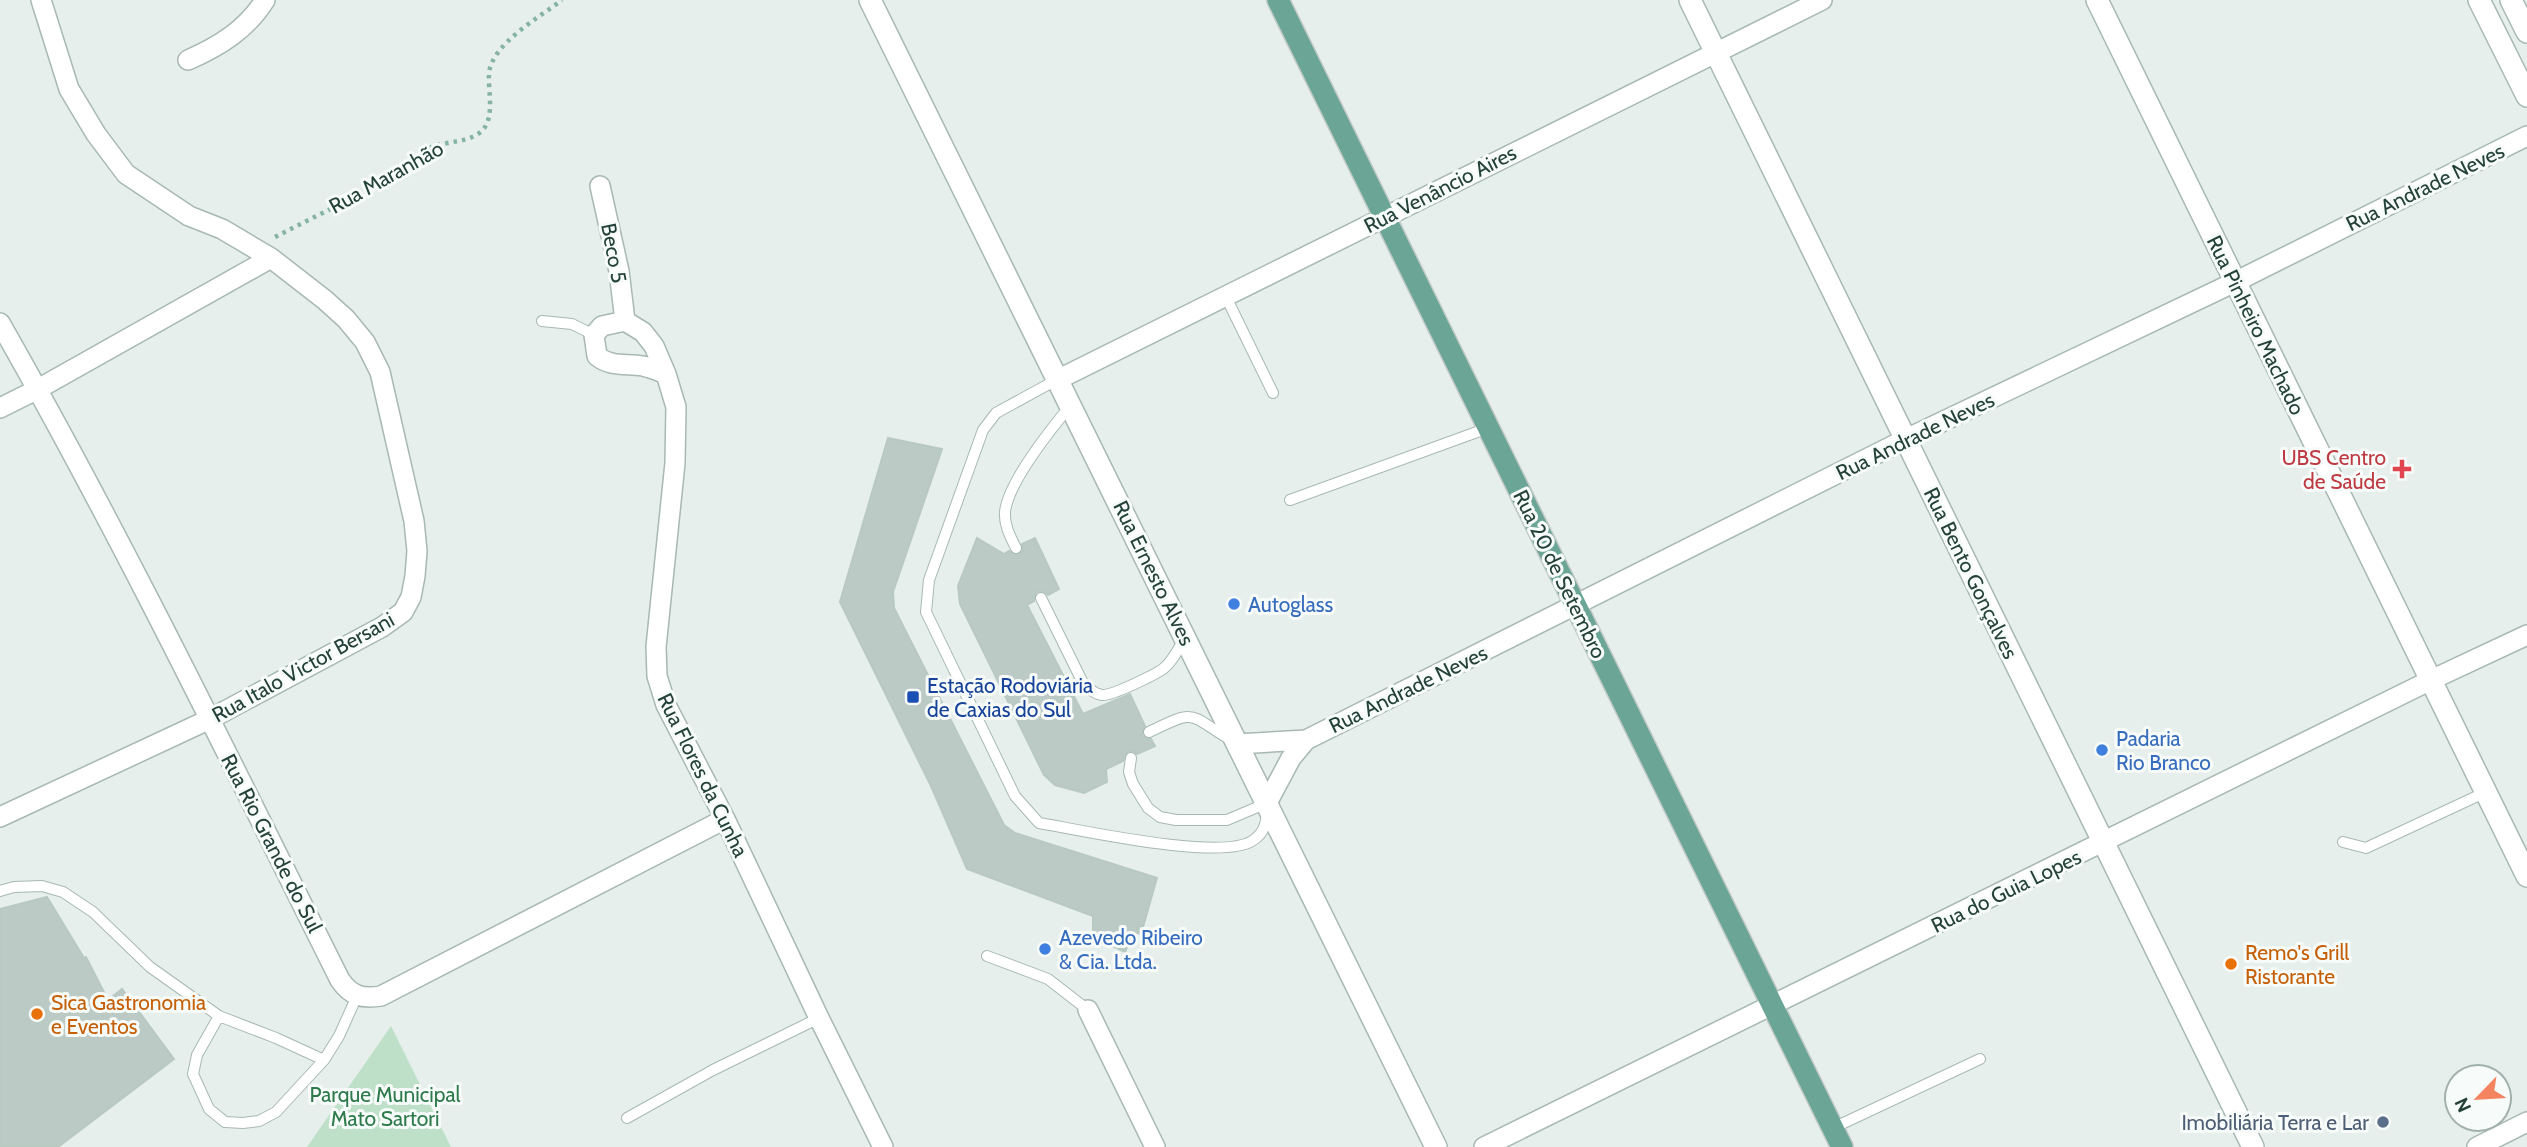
<svg xmlns="http://www.w3.org/2000/svg" width="2527" height="1147" font-family="Cabin,sans-serif">
	<style>
		.green { fill: #bfe0c8 }
		.building { fill: #bbcac4; stroke: #b8c9c2; stroke-width: 2 }
		.lines { fill: none; stroke-linecap: round; stroke-linejoin: round }
		.service-casing { stroke: #a8b8b2; stroke-width: 12 }
		.minor-casing { stroke: #a8b8b2; stroke-width: 22 }
		.tertiary-casing { stroke: #a8b8b2; stroke-width: 24 }
		.primary-casing { stroke: #c2cac8; stroke-width: 24 }
		.path { stroke: #86b3a5; stroke-width: 4.5; stroke-dasharray: 3.5 5; stroke-linecap: butt }
		.service { stroke: #fff; stroke-width: 10 }
		.minor { stroke: #fff; stroke-width: 19 }
		.tertiary { stroke: #fff; stroke-width: 21 }
		.primary { stroke: #6aa596; stroke-width: 21 }
		.health-dot { fill: #e0444e; stroke: #f7fbf9; stroke-width: 2.5 }
		.shop-dot { fill: #3f7fe0; stroke: #f7fbf9; stroke-width: 2.5 }
		.transit-dot { fill: #1a4fb4; stroke: #f7fbf9; stroke-width: 2.5 }
		.food-dot { fill: #e8710a; stroke: #f7fbf9; stroke-width: 2.5 }
		.service-dot { fill: #5c6f8a; stroke: #f7fbf9; stroke-width: 2.5 }
		.labels { text-anchor: middle; dominant-baseline: central; stroke-width: 6; stroke-linejoin: round; paint-order: stroke }
		.street-label { font-size: 21px; fill: #24423a; stroke: #f7fbf9 }
		.health-label { font-size: 21px; fill: #be3a42; stroke: #f7fbf9; text-anchor: end }
		.shop-label { font-size: 21px; fill: #366cbe; stroke: #f7fbf9; text-anchor: start }
		.transit-label { font-size: 21px; fill: #164399; stroke: #f7fbf9; text-anchor: start }
		.food-label { font-size: 21px; fill: #c56008; stroke: #f7fbf9; text-anchor: start }
		.park-label { font-size: 21px; fill: #2d7a4b; stroke: #f7fbf9 }
		.service-label { font-size: 21px; fill: #4e5e75; stroke: #f7fbf9; text-anchor: end }
	</style>
	<rect width="100%" height="100%" fill="#e6efeb"/>
	<!-- green -->
	<path class="green" d="M391 1026 451 1147H307Z"/>
	<!-- building -->
	<path class="building" d="M888 438 942 449 893 592 894 608 1004 825 1015 833 1157 878 1141 934 1134 932 1125 952 1093 937V916L967 869 931 786 840 602Z
		M977 538 1004 554 1009 551 1016 555 1023 551 1022 544 1035 538 1059 589 1048 595 1045 592 1038 591 1035 594 1034 601 1027 605 1083 714 1130 694 1145 726 1142 735 1145 738 1151 739 1155 746 1137 754 1133 751H1128L1123 761 1106 769 1107 782 1084 793 1055 785 1044 775 960 604 958 586Z
		M47 897 84 958 86 957 108 1000 122 989 174 1059 58 1147H0V909Z"/>
	<g class="lines">
		<defs>
			<path id="service" d="M1226 297 1273 393
				M542 321 572 324 594 335
				M1058 379 996 413 983 430 929 580 926 612 1015 796 1039 823C1081 830 1220 861 1252 841 1267 832 1267 818 1267 803L1227 820H1176L1160 817 1148 808 1133 784 1129 772 1131 758
				M1290 500 1488 428
				M1016 548C1010 536 1004 525 1005 512 1008 483 1051 429 1070 406
				M1041 598 1083 683C1088 688 1094 694 1102 695 1112 696 1154 675 1163 669 1173 661 1179 648 1185 637
				M1149 732C1198 708 1187 714 1231 740
				M2343 842 2366 848 2486 792
				M0 891 14 887 42 886 63 892 93 912 150 967 219 1016 276 1038 324 1060
				M987 956 1048 979 1088 1010
				M219 1016 197 1055 193 1074 209 1109 225 1122 243 1123 259 1121 276 1112 324 1060 339 1036 357 996
				M627 1118 713 1070 819 1018
				M1833 1128 1980 1059"/>
			<path id="minor" d="M188 60C220 46 247 29 265 0
				M600 186 619 271 625 321
				M0 323C122 537 230 760 340 980 351 996 362 999 381 996L725 819
				M666 374C659 371 651 368 643 366 626 363 612 368 597 356L594 335 602 326 625 321 643 332 654 346 666 374 676 407 675 463 656 647 657 676 666 705 725 819 819 1018 883 1147
				M1059 379 1822 0
				M0 408 38 389 271 258
				M1237 744 1306 740
				M1267 803 1291 758 1306 740 1906 439 2235 282 2527 136
				M0 817 210 719 382 627 403 612 411 597 415 576 417 551 414 521 380 372 365 342 346 319 325 300 271 258 222 229 189 216 126 174 96 134 69 89 41 0
				M1088 1010 1155 1147
				M1484 1147 2431 680 2527 635
				M2477 1147 2527 1122"/>
			<path id="tertiary" d="M870 0 1436 1147
				M1690 0 2253 1147
				M2097 0 2527 876
				M2479 0 2527 96
				M2511 0 2527 32"/>
			<path id="primary" d="M1278 0 1842 1147"/>
		</defs>
		<!-- service casing -->
		<use href="#service" class="service-casing"/>
		<!-- minor casing -->
		<use href="#minor" class="minor-casing"/>
		<!-- tertiary casing -->
		<use href="#tertiary" class="tertiary-casing"/>
		<!-- primary casing -->
		<use href="#primary" class="primary-casing"/>
		<!-- path -->
		<path class="path" d="M275 237C316 216 358 196 398 173 409 167 416 155 427 149 444 140 474 144 485 127 494 113 488 90 489 74 491 44 540 17 562 0"/>
		<!-- service -->
		<use href="#service" class="service"/>
		<!-- minor -->
		<use href="#minor" class="minor"/>
		<!-- tertiary -->
		<use href="#tertiary" class="tertiary"/>
		<!-- primary -->
		<use href="#primary" class="primary"/>
	</g>
	<!-- markers -->
	<path class="health-dot" d="M2398.5 458.5h7v7h7v7h-7v7h-7v-7h-7v-7h7z"/>
	<g class="shop-dot">
		<circle cx="1234" cy="604" r="7"/>
		<circle cx="2102" cy="750" r="7"/>
		<circle cx="1045" cy="949" r="7"/>
	</g>
	<rect class="transit-dot" x="906" y="690" width="14" height="14" rx="3.5"/>
	<g class="food-dot">
		<circle cx="2231" cy="964" r="7"/>
		<circle cx="37" cy="1014" r="7"/>
	</g>
	<circle class="service-dot" cx="2383" cy="1122" r="7"/>
	<g class="labels">
		<!-- street labels -->
		<g class="street-label">
			<text transform="translate(386 177) rotate(-29)">Rua Maranhão</text>
			<text transform="translate(2425 187) rotate(-26)">Rua Andrade Neves</text>
			<text transform="translate(1440 189) rotate(-27)">Rua Venâncio Aires</text>
			<text transform="translate(614 253) rotate(79)">Beco 5</text>
			<text transform="translate(2256 325) rotate(64)">Rua Pinheiro Machado</text>
			<text transform="translate(1915 436) rotate(-26)">Rua Andrade Neves</text>
			<text transform="translate(1154 573) rotate(64)">Rua Ernesto Alves</text>
			<text transform="translate(1971 573) rotate(64)">Rua Bento Gonçalves</text>
			<text transform="translate(1560 574) rotate(64)">Rua 20 de Setembro</text>
			<text transform="translate(303 667) rotate(-29)">Rua Italo Victor Bersani</text>
			<text transform="translate(1408 689) rotate(-26)">Rua Andrade Neves</text>
			<text transform="translate(703 775) rotate(64)">Rua Flores da Cunha</text>
			<text transform="translate(272 843) rotate(63)">Rua Rio Grande do Sul</text>
			<text transform="translate(2006 891) rotate(-26)">Rua do Guia Lopes</text>
		</g>
		<!-- health labels -->
		<g class="health-label">
			<text x="2386" y="457">UBS Centro<tspan x="2386" dy="24">de Saúde</tspan></text>
		</g>
		<!-- shop labels -->
		<g class="shop-label">
			<text x="1248" y="604">Autoglass</text>
			<text x="2116" y="738">Padaria<tspan x="2116" dy="24">Rio Branco</tspan></text>
			<text x="1059" y="937">Azevedo Ribeiro<tspan x="1059" dy="24">&amp; Cia. Ltda.</tspan></text>
		</g>
		<!-- transit labels -->
		<g class="transit-label">
			<text x="927" y="685">Estação Rodoviária<tspan x="927" dy="24">de Caxias do Sul</tspan></text>
		</g>
		<!-- food labels -->
		<g class="food-label">
			<text x="2245" y="952">Remo's Grill<tspan x="2245" dy="24">Ristorante</tspan></text>
			<text x="51" y="1002">Sica Gastronomia<tspan x="51" dy="24">e Eventos</tspan></text>
		</g>
		<!-- park labels -->
		<g class="park-label">
			<text x="385" y="1094">Parque Municipal<tspan x="385" dy="24">Mato Sartori</tspan></text>
		</g>
		<!-- service labels -->
		<g class="service-label">
			<text x="2369" y="1122">Imobiliária Terra e Lar</text>
		</g>
	</g>
	<!-- north arrow -->
	<g transform="translate(2478 1098) rotate(245)"><circle r="33" fill="#f7fbf9" stroke="#a3b1ad" stroke-width="2"/>
	<path d="M0-5L12 26L0 18L-12 26Z" fill="#f4845f"/>
	<text y="-10" font-size="19" font-weight="bold" text-anchor="middle" fill="#24423a">N</text>
	</g>
</svg>
